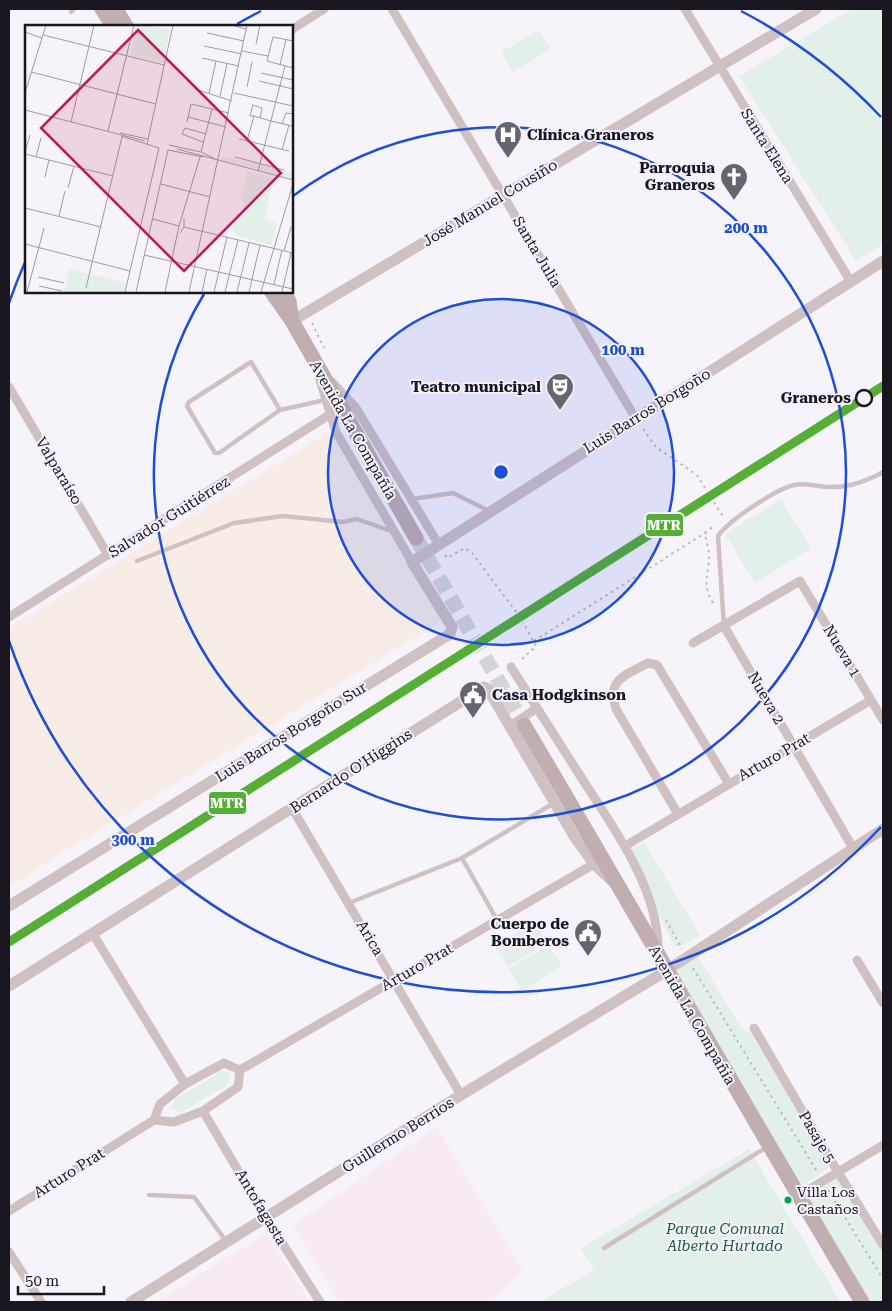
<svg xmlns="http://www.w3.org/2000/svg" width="892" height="1311" font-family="'Roboto Serif',serif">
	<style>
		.industrial { fill: #f8ece7 }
		.education { fill: #f8eaf2 }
		.green { fill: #e2f0e9 }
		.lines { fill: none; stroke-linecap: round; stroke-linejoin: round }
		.primary-tunnel { stroke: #d5d3d9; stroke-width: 15; stroke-dasharray: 15 8; stroke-linecap: butt }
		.path { stroke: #c0b8ba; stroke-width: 2; stroke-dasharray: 2.5 4; stroke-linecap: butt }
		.service { stroke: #cfc1c2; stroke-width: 4.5 }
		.minor { stroke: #cfc1c2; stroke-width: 9 }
		.tertiary { stroke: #cfc1c2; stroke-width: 11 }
		.primary { stroke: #c1afb0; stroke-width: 15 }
		.rail-1-casing { stroke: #f5f1fd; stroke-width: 12 }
		.rail-1 { stroke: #56ae35; stroke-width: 9 }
		.ring { fill: none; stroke: #1d4ed8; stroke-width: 2.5 }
		.stop-dot { fill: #f5f1fd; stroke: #191620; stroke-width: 2.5 }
		.bus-dot { fill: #00a651; stroke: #f5f1fd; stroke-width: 2 }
		.labels { text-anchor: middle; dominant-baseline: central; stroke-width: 4; stroke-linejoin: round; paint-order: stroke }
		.bus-label { font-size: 14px; fill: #191620; stroke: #f5f1fd; text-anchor: start }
		.poi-label { font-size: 15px; font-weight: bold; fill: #191620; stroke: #f5f1fd; text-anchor: end }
		.street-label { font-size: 15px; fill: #191620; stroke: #f5f1fd }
		.stop-label { font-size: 15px; font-weight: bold; fill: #191620; stroke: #f5f1fd; text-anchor: end }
		.park-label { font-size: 15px; font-style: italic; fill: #1a5f3c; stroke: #f5f1fd }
		.inset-road { fill: none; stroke: #9e9ba3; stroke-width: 1 }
		.view { fill: #c2185b; fill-opacity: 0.15; stroke: #c2185b; stroke-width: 2.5 }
		.inset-edge { fill: none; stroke: #191620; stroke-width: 2.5 }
		.centre { fill: #1d4ed8; stroke: #f5f1fd; stroke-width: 2.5 }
		.ring-label { font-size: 15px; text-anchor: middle; font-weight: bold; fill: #1d4ed8; stroke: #f5f1fd; stroke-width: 4; stroke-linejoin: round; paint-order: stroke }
		.line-badge { stroke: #f5f1fd; stroke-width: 2 }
		.badge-label { font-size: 14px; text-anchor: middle; font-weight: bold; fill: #fff }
	</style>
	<rect width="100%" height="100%" fill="#f6f4fa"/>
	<!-- industrial -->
	<path class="industrial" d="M330 431 395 533 442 615 439 623 57 856 9 888V628Z"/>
	<!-- education -->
	<path class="education" d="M437 1127 523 1271 496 1297 486 1302H339L293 1225Z
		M267 1233 310 1302H155Z"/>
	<!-- green -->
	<path class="green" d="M852 9H883V244L856 261 739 76Z
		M539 30 551 49 513 72 501 52Z
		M781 499 811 548 755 583 725 534Z
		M644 842 700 935 680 946 675 947 650 897 631 850Z
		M534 921 547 943 508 967 495 946Z
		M548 945 562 966 522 991 509 969Z
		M698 957 742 1029 750 1032 831 1167 805 1184 797 1179 673 973Z
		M222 1071 232 1073 227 1085 182 1112 170 1109 175 1099Z
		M749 1149 840 1301 540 1302 594 1270 581 1248Z
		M836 1176 883 1252V1302H868L808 1203 812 1191Z"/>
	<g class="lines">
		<!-- primary-tunnel -->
		<path class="primary-tunnel" d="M416 538 524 725"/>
		<!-- path -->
		<path class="path" d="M312 323 324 348
			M643 429 656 447 697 475 724 518
			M445 555 447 558 465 548 472 553 520 617 536 646 520 661
			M713 603C703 586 707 578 709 560 710 552 706 541 705 533L715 525
			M534 641 705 533
			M666 920 682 949
			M693 968 818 1173
			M828 1190 883 1279"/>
		<!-- service -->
		<path class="service" d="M71 12 74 9
			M280 410 251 362 189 402 187 406 215 453H219L280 410 325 400
			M412 499 453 493 489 511
			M137 561 234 523 283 516 343 522 357 519 394 532
			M724 626 718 536C728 521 776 489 794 485 804 482 818 487 828 487 848 488 867 481 883 472
			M462 858 497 920
			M349 903 462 858 554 803
			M149 1195 194 1197 226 1241
			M604 1248 767 1147"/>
		<!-- minor -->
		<path class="minor" d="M392 9 636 419
			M685 9 851 282
			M291 30 324 9
			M319 377 336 432 412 562
			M332 382 356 408 439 545
			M9 387 108 555
			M9 617 329 415
			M724 626 853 848
			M693 643 800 581 883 720
			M511 667C534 703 556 738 579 774 611 824 659 888 658 950
			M510 726 537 708
			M292 808 461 1095
			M678 814 616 709C606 679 626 675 648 663L657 665 729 784
			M625 846 871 700
			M93 934 185 1084
			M857 960 883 1003
			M754 1028 838 1172 883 1245
			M240 1070 594 864
			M203 1111 266 1218 320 1302
			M154 1120 174 1122 203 1111 238 1087 240 1070
			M798 1196 883 1145
			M9 1211 154 1120 160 1104 185 1084 224 1063 240 1070
			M9 1252 41 1302"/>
		<!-- tertiary -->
		<path class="tertiary" d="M292 321 816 9
			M9 906 450 634 452 627 412 562 883 261
			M9 986 484 687 488 689 574 836 594 864 612 881
			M131 1302 461 1095 666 971 883 829"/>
		<!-- primary -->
		<path class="primary" d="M102 9 113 26
			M116 9 126 26
			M271 291 292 321 416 538
			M283 291 289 301 292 321
			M524 725C638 917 747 1111 862 1302"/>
		<defs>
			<path id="rail-1" d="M9 942 883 386"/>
		</defs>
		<!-- rail-1 casing -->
		<use href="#rail-1" class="rail-1-casing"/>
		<!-- rail-1 -->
		<use href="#rail-1" class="rail-1"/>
	</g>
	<!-- distance rings -->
	<circle cx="501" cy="472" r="173" fill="#1d4ed8" fill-opacity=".12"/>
	<g class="ring">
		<circle cx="501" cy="472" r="173"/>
		<path d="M293 196A346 346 0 1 1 204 294"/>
		<path d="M881 827A520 520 0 0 1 9 641M9 303A520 520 0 0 1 26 260M237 24A520 520 0 0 1 261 11M741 11A520 520 0 0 1 881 117"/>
	</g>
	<!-- icons -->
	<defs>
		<symbol id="hospital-pin" viewBox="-11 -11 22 30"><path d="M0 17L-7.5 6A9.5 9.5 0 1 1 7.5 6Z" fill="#66646c" stroke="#f5f1fd"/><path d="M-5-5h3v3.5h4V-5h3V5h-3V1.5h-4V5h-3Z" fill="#fff"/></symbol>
		<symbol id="church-pin" viewBox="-11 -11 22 30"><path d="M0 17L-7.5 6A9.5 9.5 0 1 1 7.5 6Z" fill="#66646c" stroke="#f5f1fd"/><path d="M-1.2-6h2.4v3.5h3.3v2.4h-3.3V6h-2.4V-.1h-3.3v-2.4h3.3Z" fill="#fff"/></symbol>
		<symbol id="theatre-pin" viewBox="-11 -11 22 30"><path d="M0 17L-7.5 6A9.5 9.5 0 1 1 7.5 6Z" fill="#66646c" stroke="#f5f1fd"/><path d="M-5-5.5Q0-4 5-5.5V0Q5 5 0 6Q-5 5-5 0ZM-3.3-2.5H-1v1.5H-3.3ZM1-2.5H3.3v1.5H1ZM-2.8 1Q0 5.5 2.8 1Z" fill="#fff"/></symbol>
		<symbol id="civic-pin" viewBox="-11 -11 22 30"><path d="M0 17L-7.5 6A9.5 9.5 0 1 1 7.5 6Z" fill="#66646c" stroke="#f5f1fd"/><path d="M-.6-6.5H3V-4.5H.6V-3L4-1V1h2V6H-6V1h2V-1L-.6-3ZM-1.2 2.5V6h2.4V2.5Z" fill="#fff"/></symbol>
	</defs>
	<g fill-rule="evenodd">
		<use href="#hospital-pin" x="492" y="119" width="32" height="43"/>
		<use href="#church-pin" x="718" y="161" width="32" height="43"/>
		<use href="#theatre-pin" x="544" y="371" width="32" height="43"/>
		<use href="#civic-pin" x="457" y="679" width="32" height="43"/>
		<use href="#civic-pin" x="572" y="917" width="32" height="43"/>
	</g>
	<!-- markers -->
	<circle class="stop-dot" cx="864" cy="398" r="8"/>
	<circle class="bus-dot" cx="788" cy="1200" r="4.5"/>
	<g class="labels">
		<!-- bus labels -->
		<g class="bus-label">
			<text x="797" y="1192">Villa Los<tspan x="797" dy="17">Castaños</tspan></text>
		</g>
		<!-- poi labels -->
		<g class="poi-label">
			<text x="527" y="135" text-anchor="start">Clínica Graneros</text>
			<text x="715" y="168">Parroquia<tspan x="715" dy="17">Graneros</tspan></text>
			<text x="541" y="387">Teatro municipal</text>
			<text x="492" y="695" text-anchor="start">Casa Hodgkinson</text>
			<text x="569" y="924">Cuerpo de<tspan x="569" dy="17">Bomberos</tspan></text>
		</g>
		<!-- street labels -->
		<g class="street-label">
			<text transform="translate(767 146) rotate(58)">Santa Elena</text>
			<text transform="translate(490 203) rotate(-31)">José Manuel Cousiño</text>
			<text transform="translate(537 252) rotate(59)">Santa Julia</text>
			<text transform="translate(647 411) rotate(-32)">Luis Barros Borgoño</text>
			<text transform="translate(353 430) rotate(60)">Avenida La Compañía</text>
			<text transform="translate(59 471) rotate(59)">Valparaíso</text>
			<text transform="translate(169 517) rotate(-32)">Salvador Guitiérrez</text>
			<text transform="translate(842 651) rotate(59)">Nueva 1</text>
			<text transform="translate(766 698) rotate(60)">Nueva 2</text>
			<text transform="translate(291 732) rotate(-32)">Luis Barros Borgoño Sur</text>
			<text transform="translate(774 757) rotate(-30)">Arturo Prat</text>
			<text transform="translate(351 771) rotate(-33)">Bernardo O'Higgins</text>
			<text transform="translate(370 938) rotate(59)">Arica</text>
			<text transform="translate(417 967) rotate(-30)">Arturo Prat</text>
			<text transform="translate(692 1015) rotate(60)">Avenida La Compañía</text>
			<text transform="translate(398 1135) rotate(-32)">Guillermo Berrios</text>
			<text transform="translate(817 1137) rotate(60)">Pasaje 5</text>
			<text transform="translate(69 1173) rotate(-32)">Arturo Prat</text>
			<text transform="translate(261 1207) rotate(59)">Antofagasta</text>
		</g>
		<!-- stop labels -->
		<g class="stop-label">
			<text x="851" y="398">Graneros</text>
		</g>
		<!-- park labels -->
		<g class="park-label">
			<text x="725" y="1229">Parque Comunal<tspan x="725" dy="17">Alberto Hurtado</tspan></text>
		</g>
	</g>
	<!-- overview -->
	<g transform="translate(25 25)">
		<rect width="268" height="268" fill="#f6f4fa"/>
		<path d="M112 0 145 4 138 38 105 30ZM196 131 234 139 233 144 195 135ZM235 140 267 148V154L235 146ZM223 146 249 153 239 194 252 198 246 220 210 210 208 204 211 190 216 189 219 177 215 175ZM44 244 100 258 98 267H39Z" fill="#e2f0e9"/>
		<path class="inset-road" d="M206 0 221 4M0 7 17 13M182 8 219 16M18 10 139 40M268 16 248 12 242 36 268 43M231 19 235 0M179 21 217 29M217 26 243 31M177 33 214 41M255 40 261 14M6 47 131 79M236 48 268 55M234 56 268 64M222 62 227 37M170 64 207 76M0 68 21 0M184 68 191 36M209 68 268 81M195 71 202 39M0 85 120 116M163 92 201 102M235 93 237 83 228 80 225 91H229L246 96 267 101 268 98M46 97 69 0M162 97 166 79 204 88M257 99 261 88 268 89M83 106 109 0M95 108 123 114M96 111 134 123 100 267M214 114 264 126M222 116 229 91M178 117 157 109 160 103 181 109M122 119 148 0M144 120 176 127 190 134M152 124 268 155M257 125 264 100M0 127 5 110M176 127 187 84M0 129 88 151M11 132 16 113M210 132 259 145M233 146 260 41M20 152 24 135M136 159 185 172M43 163 49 141M0 183 76 202M34 191 40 166M128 194 154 201M159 202 268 228M155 208 159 202V193M0 219 105 246M259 226 266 202M119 230 268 264M13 252 39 258M249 259 257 225M14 261 37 266M61 263 97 112M2 267 19 203M111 267 143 125 178 132M140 267 154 201 175 132M164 267 222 0M177 267 182 244M189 267 202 212M200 267 213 215M212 267 224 218M224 267 235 220M236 267 268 159M257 267 266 228"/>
		<path class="view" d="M113 5 256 148 159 246 16 103Z"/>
		<rect width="268" height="268" class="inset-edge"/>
	</g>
	<circle cx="501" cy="472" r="8" class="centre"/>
	<g class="ring-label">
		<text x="746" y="233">200 m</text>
		<text x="623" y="355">100 m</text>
		<text x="133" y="845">300 m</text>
	</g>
	<g class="line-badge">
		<rect x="645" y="513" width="39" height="24" rx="5" fill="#56ae35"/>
		<rect x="208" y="791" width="39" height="24" rx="5" fill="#56ae35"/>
	</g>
	<g class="badge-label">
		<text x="664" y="530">MTR</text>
		<text x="227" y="808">MTR</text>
	</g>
	<!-- border -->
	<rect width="892" height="1311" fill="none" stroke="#191620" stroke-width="20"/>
	<!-- scale -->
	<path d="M18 1286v8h86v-8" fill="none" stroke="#191620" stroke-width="2.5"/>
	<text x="25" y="1286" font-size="15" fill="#191620" stroke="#f5f1fd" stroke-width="4" paint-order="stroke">50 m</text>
</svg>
